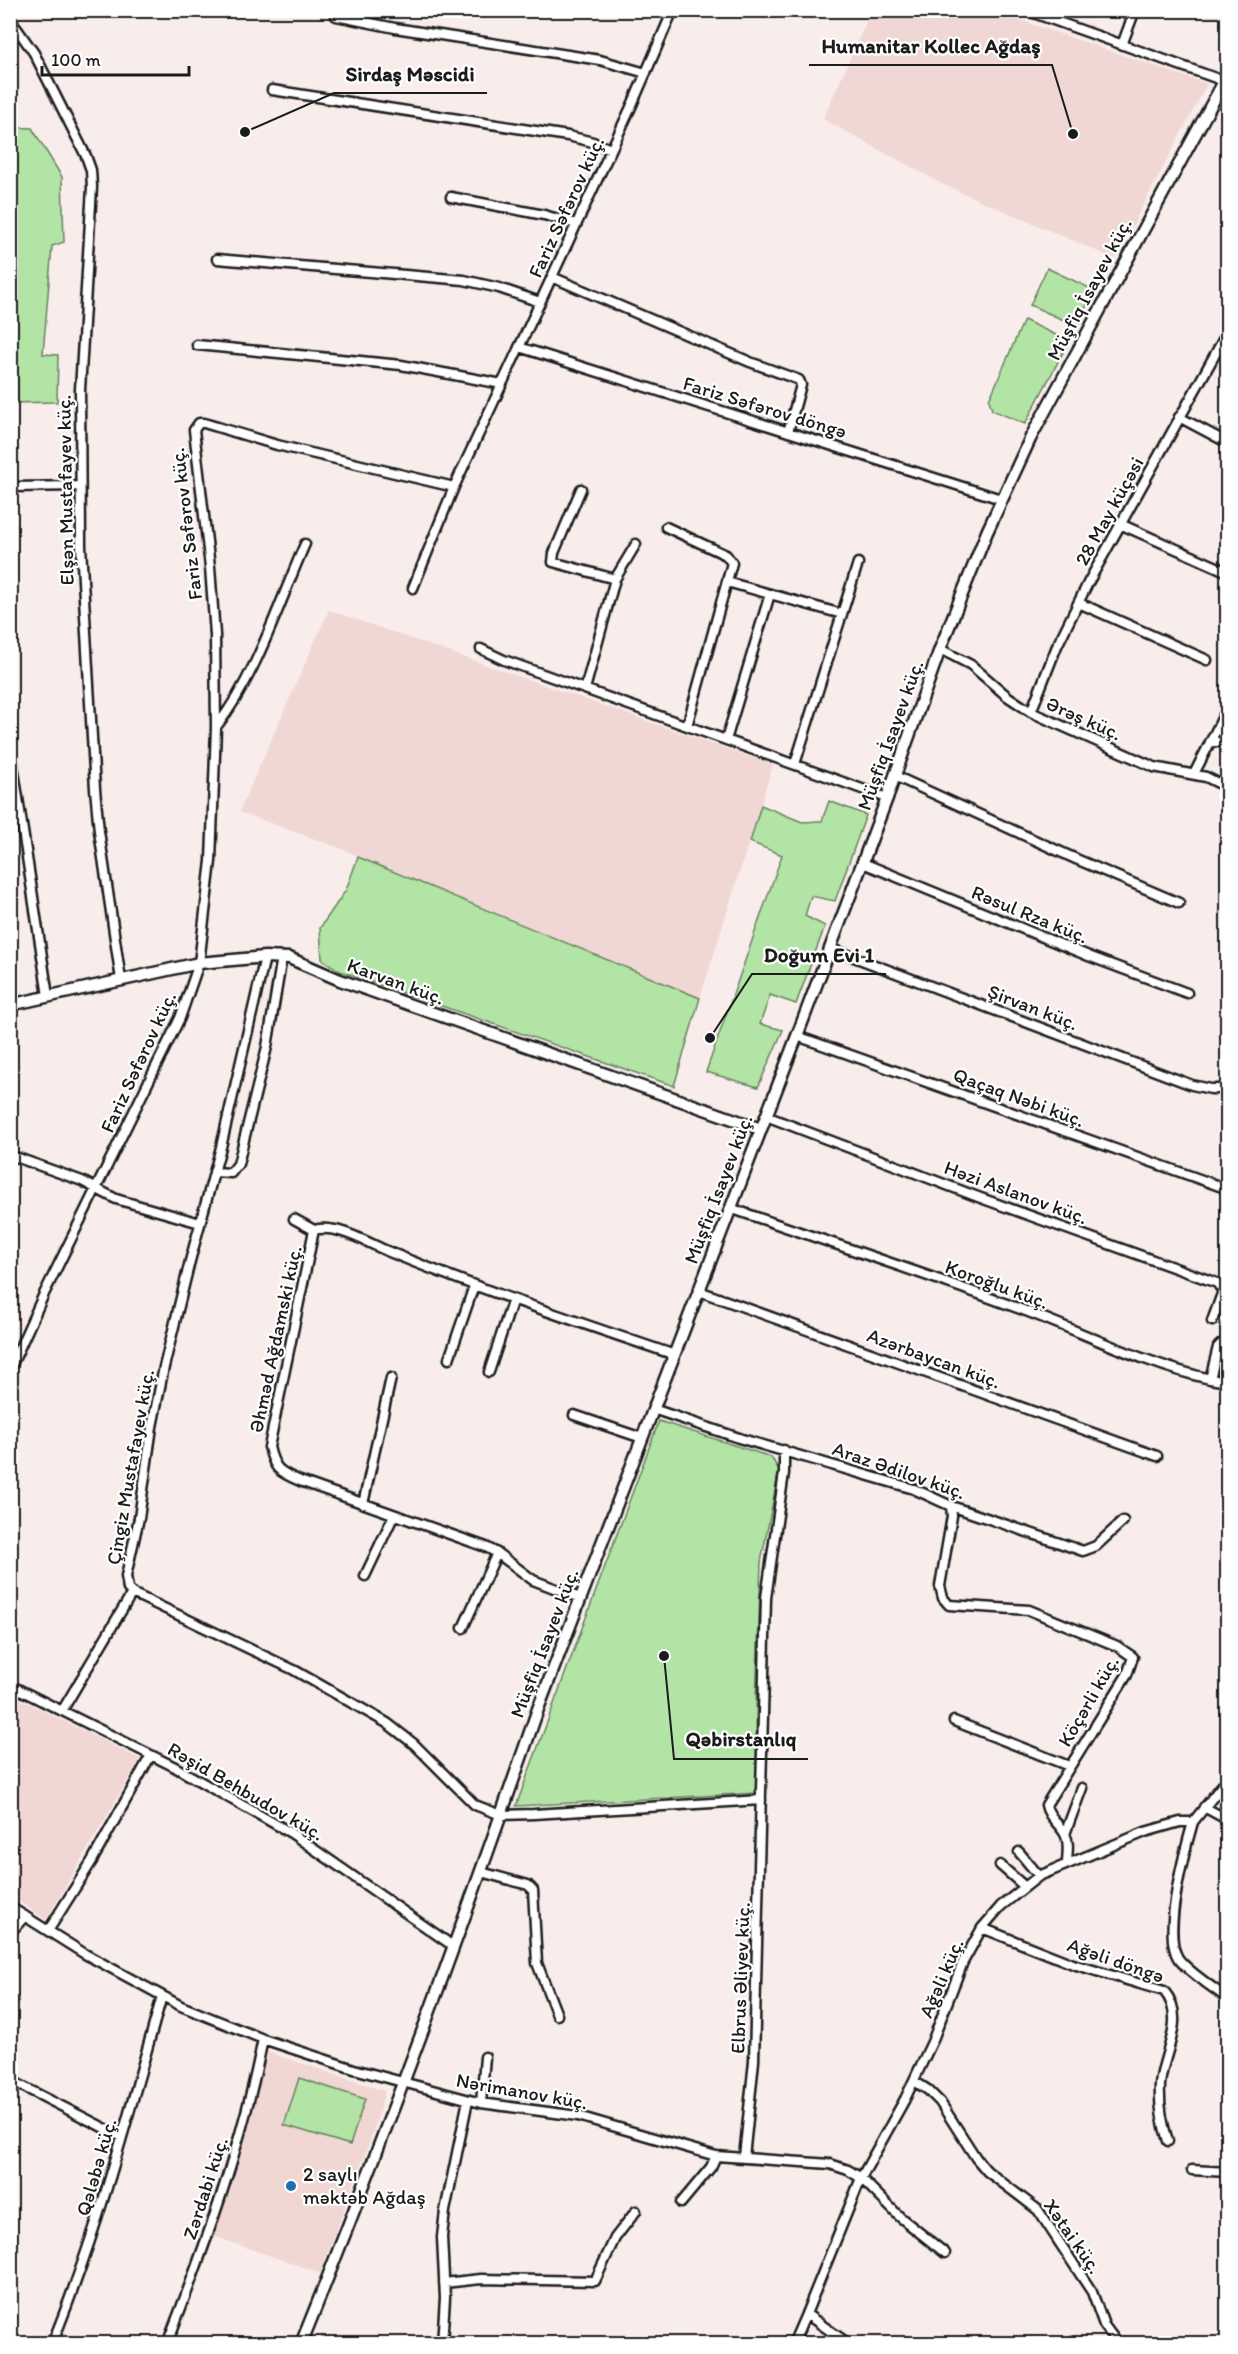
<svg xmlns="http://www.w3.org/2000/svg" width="1238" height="2354" font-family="Itim,sans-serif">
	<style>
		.built { fill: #f0d7d3 }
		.green { fill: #b2e4a5; stroke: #678060; stroke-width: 1.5 }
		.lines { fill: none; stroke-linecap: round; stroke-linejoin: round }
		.minor-casing { stroke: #1c1c1c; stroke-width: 13 }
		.tertiary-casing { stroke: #1c1c1c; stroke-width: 15 }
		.minor { stroke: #fff; stroke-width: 8 }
		.tertiary { stroke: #fff; stroke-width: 10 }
		.poi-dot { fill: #1f6fb2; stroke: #fff; stroke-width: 2 }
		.labels { text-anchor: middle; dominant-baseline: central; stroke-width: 4.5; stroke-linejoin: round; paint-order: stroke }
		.street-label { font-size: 20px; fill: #1c1c1c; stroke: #fff }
		.poi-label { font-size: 20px; fill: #1c1c1c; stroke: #fff; text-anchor: start }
		.leader { fill: none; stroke: #1c1c1c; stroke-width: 2 }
		.callout-dot { fill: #1c1c1c; stroke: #fff; stroke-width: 2 }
		.callout-label { font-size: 21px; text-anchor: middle; font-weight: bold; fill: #1c1c1c; stroke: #fff; stroke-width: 4.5; stroke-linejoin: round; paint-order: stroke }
	</style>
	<rect width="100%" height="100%" fill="#f8edeb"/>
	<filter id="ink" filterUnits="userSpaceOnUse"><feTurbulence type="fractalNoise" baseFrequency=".0167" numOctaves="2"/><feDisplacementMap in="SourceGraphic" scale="12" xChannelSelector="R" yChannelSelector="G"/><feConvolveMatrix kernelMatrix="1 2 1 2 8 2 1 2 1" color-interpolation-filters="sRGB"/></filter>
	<g filter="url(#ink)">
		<!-- built -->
		<path class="built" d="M871 11H994L1207 84 1115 259 942 184 823 119Z
			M329 610 773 765 700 998 337 847 239 812Z
			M10 1694 140 1759 46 1920 11 1896Z
			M268 2052 385 2091 372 2136 320 2273 213 2236 249 2125Z"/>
		<!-- green -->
		<path class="green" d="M11 127 32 128 62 177 64 242 52 246 43 354 58 355 57 402 11 403Z
			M1047 268 1094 290 1077 326 1030 305Z
			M1024 320 1069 341 1025 424 992 410 989 400Z
			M829 801 866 815 835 901 811 896 805 916 825 926 796 1004 770 995 760 1024 783 1030 758 1087 706 1072 782 855 750 842 761 805 802 822 822 821Z
			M358 857 700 998 674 1086 340 971 322 959 320 928 346 890Z
			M659 1421 771 1457 779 1470 761 1562 756 1702 757 1793 516 1806Z
			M299 2078 365 2099 350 2145 284 2125Z"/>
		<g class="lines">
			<defs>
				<path id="minor" d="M1025 10 1224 81
					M336 16 395 28 600 60 646 73
					M10 19 34 53 86 156 91 170 92 187 80 390 81 546 95 789 99 831 121 980
					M1122 45 1135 10
					M272 90 568 136 593 142 611 149
					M451 197 544 215 576 224
					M217 259 464 280 499 288 540 302
					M552 277 750 362 799 380 801 385 788 432
					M197 345 401 365 502 384
					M519 347 1001 499
					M1179 417 1228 443
					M10 487 80 486
					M581 489 554 553 553 562 615 579 585 689
					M1120 524 1228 572
					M666 527 726 555 732 563 687 726
					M615 579 636 544
					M727 582 842 614
					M413 588 454 487
					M1079 603 1207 660
					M481 649 504 660 887 798
					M940 649 971 665 1007 696 1031 712 1154 767 1206 777 1228 788
					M1031 712 1057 646 1088 583 1228 331
					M216 727C256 677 279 603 305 544
					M726 740 770 594
					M1210 742H1228
					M10 745 48 996
					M795 764 858 563
					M1194 774 1228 707
					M895 776 1076 859 1179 903
					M863 863 1091 957 1187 993
					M830 948 1192 1085 1211 1089H1225
					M265 957 221 1147 190 1261 164 1367 152 1427 139 1518 126 1576 128 1589 132 1593 294 1670 387 1723 414 1744 475 1805 501 1815 534 1814 761 1800
					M797 1036 1222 1187 1228 1192
					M766 1116 978 1197 1217 1283 1223 1291 1212 1321
					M10 1155 82 1181 116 1199 200 1223
					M214 1172 231 1173 238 1164 267 1047 282 957
					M730 1208C828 1242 926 1274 1023 1310 1085 1333 1145 1364 1210 1379L1218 1347 1221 1344H1228
					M294 1219 314 1230
					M699 1291 1157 1456
					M449 1359 474 1286
					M10 1369 44 1294 180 1018 199 963 211 861 216 728 215 635 210 567 194 430 199 423H204L277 445 454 487 632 105 673 10
					M489 1372 513 1299
					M1210 1379 1228 1382
					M653 1409 742 1439 914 1489 951 1506 1083 1551 1096 1546 1123 1521
					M574 1415 642 1438
					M363 1504 391 1378
					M951 1506 952 1516 940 1586 943 1598 949 1605 1029 1610 1117 1646 1133 1657 1127 1675 1046 1805C1048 1817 1059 1823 1065 1834 1070 1843 1067 1854 1067 1864
					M365 1576 394 1515
					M580 1598 533 1580 497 1553 486 1547 300 1481C279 1472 274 1469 269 1447L314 1230C337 1224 366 1242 387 1251 481 1290 578 1322 675 1355
					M463 1628 497 1553
					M10 1685 173 1766 291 1833 453 1946
					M62 1711 132 1593
					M954 1721 1069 1766
					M1204 1807 1228 1820
					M1193 1822C1185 1850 1162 1933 1178 1958 1187 1971 1211 1986 1224 1996L1228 2001
					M1065 1834 1082 1788
					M1019 1852 1039 1876
					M1000 1865 1024 1886
					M481 1872 528 1885 533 1890 537 1963 557 2015
					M10 1907 85 1954 181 2006 263 2039 354 2069 481 2103 578 2116 716 2156 830 2164 848 2170 861 2178 900 2217 945 2253
					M982 1928 1073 1964 1164 1991C1188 2019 1162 2054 1160 2085 1159 2104 1162 2123 1168 2141
					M48 1931 92 1861 151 1755
					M10 1933 25 1916
					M10 2080 122 2137
					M914 2081 928 2090 940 2102 976 2158 987 2171 1038 2210 1092 2292 1104 2325 1118 2344
					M481 2103 485 2057
					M744 2157 754 2061 766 1598 784 1473V1450
					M1192 2170 1228 2172
					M681 2203 711 2167 716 2156
					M444 2283 481 2279 595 2281 615 2238 636 2211
					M52 2344C98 2231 129 2113 162 1996
					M167 2344C205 2247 243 2141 263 2039
					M442 2344 445 2298 442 2237 445 2211 468 2100
					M793 2344 806 2314
					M849 2344 806 2314 861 2178 905 2099 932 2042 963 1962 982 1928 1001 1906 1039 1876 1145 1832 1180 1822H1193L1228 1778"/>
				<path id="tertiary" d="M10 1005 199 963 265 957 289 958 340 980 761 1129
					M301 2344C386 2134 464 1923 538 1709L797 1036 887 798 940 649 987 532 1031 437 1228 74"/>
			</defs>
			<!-- minor casing -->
			<use href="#minor" class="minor-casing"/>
			<!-- tertiary casing -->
			<use href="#tertiary" class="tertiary-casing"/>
			<!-- minor -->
			<use href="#minor" class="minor"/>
			<!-- tertiary -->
			<use href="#tertiary" class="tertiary"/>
		</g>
	</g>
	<!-- markers -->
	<circle class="poi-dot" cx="291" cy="2186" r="6"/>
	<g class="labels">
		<!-- street labels -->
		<g class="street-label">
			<text transform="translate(566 207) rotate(-65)">Fariz Səfərov küç.</text>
			<text transform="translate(1089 289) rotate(-62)">Müşfiq İsayev küç.</text>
			<text transform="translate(765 407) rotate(17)">Fariz Səfərov döngə</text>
			<text transform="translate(65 490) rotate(-91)">Elşən Mustafayev küç.</text>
			<text transform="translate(1109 511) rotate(-61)">28 May küçəsi</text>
			<text transform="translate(186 524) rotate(-97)">Fariz Səfərov küç.</text>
			<text transform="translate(1084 718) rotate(24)">Ərəş küç.</text>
			<text transform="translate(890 735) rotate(-70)">Müşfiq İsayev küç.</text>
			<text transform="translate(1030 914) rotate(22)">Rəsul Rza küç.</text>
			<text transform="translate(396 981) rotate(20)">Karvan küç.</text>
			<text transform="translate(1033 1007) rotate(21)">Şirvan küç.</text>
			<text transform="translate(138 1062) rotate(-65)">Fariz Səfərov küç.</text>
			<text transform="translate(1019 1097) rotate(20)">Qaçaq Nəbi küç.</text>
			<text transform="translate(718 1189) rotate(-69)">Müşfiq İsayev küç.</text>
			<text transform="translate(1016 1192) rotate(20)">Həzi Aslanov küç.</text>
			<text transform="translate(997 1284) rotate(20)">Koroğlu küç.</text>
			<text transform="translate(275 1339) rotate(-78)">Əhməd Ağdamski küç.</text>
			<text transform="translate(934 1358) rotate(20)">Azərbaycan küç.</text>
			<text transform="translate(130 1467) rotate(-80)">Çingiz Mustafayev küç.</text>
			<text transform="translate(899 1470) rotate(19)">Araz Ədilov küç.</text>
			<text transform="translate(544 1643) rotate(-69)">Müşfiq İsayev küç.</text>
			<text transform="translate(1088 1701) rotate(-60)">Köçərli küç.</text>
			<text transform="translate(246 1791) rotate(30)">Rəşid Behbudov küç.</text>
			<text transform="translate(1116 1960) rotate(19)">Ağəli döngə</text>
			<text transform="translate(740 1978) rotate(-88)">Elbrus Əliyev küç.</text>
			<text transform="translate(941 1978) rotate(-67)">Ağəli küç.</text>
			<text transform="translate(522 2091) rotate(10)">Nərimanov küç.</text>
			<text transform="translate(96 2167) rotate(-74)">Qələbə küç.</text>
			<text transform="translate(205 2188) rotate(-72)">Zərdabi küç.</text>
			<text transform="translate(1073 2236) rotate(55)">Xətai küç.</text>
		</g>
		<!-- poi labels -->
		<g class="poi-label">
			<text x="303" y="2174">2 saylı<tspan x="303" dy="23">məktəb Ağdaş</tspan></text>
		</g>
	</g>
	<!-- callouts -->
	<path class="leader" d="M1073 134L1052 65H809M245 132L334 93H487M710 1038L752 974H886M664 1656L674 1759H808"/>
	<g class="callout-dot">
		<circle cx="1073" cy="134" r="6"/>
		<circle cx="245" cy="132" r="6"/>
		<circle cx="710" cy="1038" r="6"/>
		<circle cx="664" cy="1656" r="6"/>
	</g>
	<g class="callout-label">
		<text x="931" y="53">Humanitar Kollec Ağdaş</text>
		<text x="410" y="81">Sirdaş Məscidi</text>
		<text x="819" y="962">Doğum Evi 1</text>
		<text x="741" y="1746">Qəbirstanlıq</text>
	</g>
	<!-- margin -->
	<rect width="1238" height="2354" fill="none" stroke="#fff" stroke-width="36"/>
	<rect x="18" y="18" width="1202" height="2318" fill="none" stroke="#1c1c1c" stroke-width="2" filter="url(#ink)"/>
	<!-- scale -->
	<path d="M42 66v9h147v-9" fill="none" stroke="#1c1c1c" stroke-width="3"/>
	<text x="51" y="66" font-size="18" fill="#1c1c1c" stroke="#ffffff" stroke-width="4.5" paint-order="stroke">100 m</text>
</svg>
